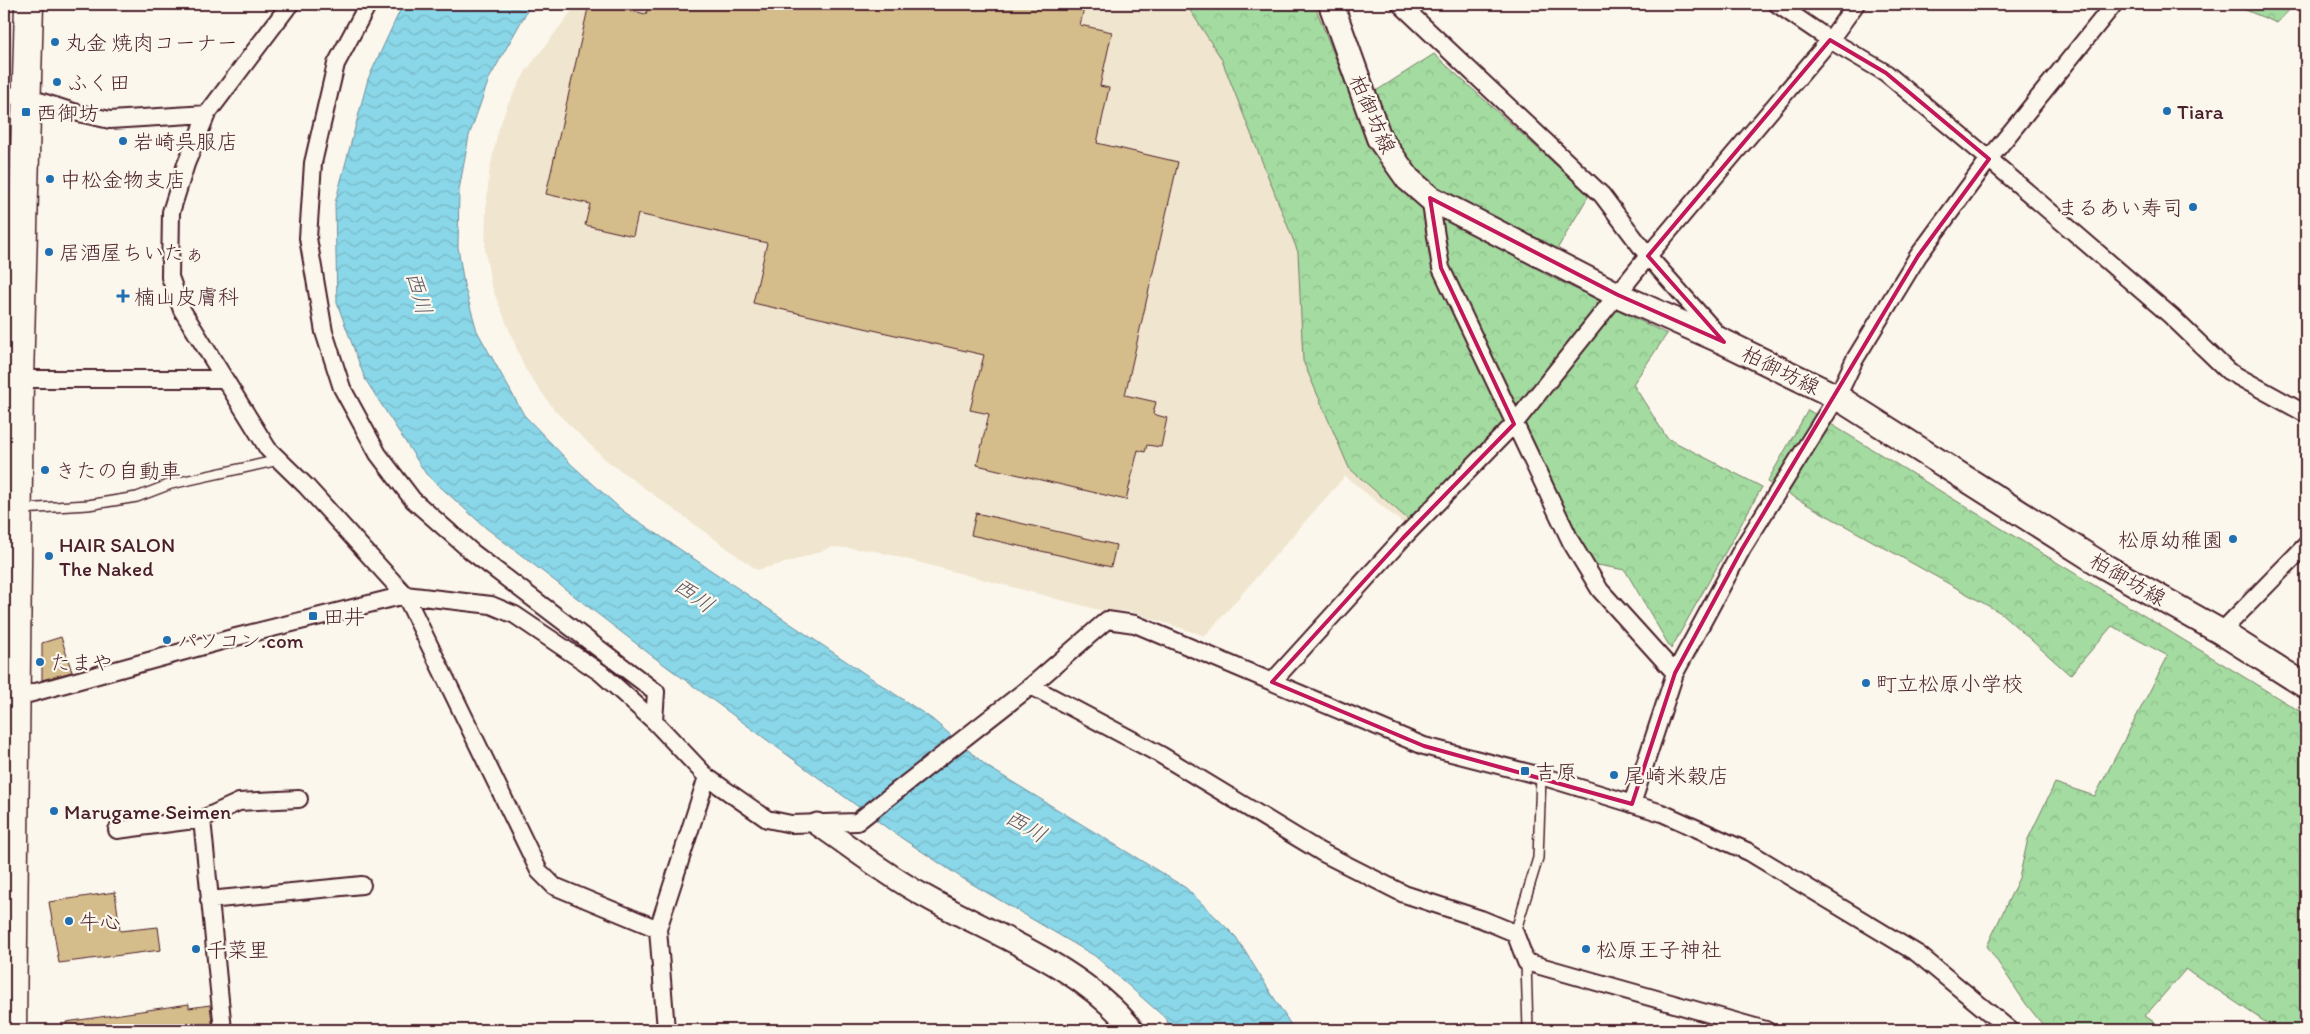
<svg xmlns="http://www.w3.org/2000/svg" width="2310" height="1034" font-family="Itim,'Klee One',sans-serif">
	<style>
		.built { fill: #f0e5cf }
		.forest { fill: url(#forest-crowns); stroke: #767d66 }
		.water { fill: url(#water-waves); stroke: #708d9c }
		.building { fill: #d5bc8b; stroke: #4a1f2b }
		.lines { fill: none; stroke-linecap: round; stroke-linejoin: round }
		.service-casing { stroke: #4a1f2b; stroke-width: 12 }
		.minor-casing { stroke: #4a1f2b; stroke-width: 20 }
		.tertiary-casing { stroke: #4a1f2b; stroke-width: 25 }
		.secondary-casing { stroke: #4a1f2b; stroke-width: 28 }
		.trunk-casing { stroke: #4a1f2b; stroke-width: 31 }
		.service { stroke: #fbf7ec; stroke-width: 9 }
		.minor { stroke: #fbf7ec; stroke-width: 16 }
		.tertiary { stroke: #fbf7ec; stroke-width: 21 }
		.secondary { stroke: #fbf7ec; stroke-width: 24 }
		.trunk { stroke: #fbf7ec; stroke-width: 28 }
		.marked { fill: none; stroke: #c2185b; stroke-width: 4; stroke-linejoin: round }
		.poi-dot { fill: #1f6fb2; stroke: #fbf7ec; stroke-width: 2 }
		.labels { text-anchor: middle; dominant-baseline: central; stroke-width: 4.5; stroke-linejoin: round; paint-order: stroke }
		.poi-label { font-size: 21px; fill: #4a1f2b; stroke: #fbf7ec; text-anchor: start }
		.street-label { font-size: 21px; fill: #4a1f2b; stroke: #fbf7ec }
		.water-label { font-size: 22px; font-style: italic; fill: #5d5664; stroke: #fbf7ec }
	</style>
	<defs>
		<pattern id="forest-crowns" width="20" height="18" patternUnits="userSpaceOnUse" patternTransform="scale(1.25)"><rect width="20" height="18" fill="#a3dba0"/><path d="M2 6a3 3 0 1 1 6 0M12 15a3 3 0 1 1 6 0" fill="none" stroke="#8ebc8a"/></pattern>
		<pattern id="water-waves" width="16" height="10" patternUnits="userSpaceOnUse" patternTransform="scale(1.25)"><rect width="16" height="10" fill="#89d7e8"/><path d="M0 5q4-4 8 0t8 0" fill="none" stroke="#78b8c7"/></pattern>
	</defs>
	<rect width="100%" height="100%" fill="#fbf7ec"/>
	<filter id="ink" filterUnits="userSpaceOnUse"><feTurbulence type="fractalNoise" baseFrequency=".02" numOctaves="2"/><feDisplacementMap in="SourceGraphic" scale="10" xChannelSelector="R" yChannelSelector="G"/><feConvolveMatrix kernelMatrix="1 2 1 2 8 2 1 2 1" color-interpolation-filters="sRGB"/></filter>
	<g filter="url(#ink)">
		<!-- built -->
		<path class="built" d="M577 4H1325L1360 113 1609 299 1405 525 1345 476 1205 636 1129 611H1103L872 550 833 547 789 562 757 570 606 460 555 411 525 369 491 285 485 250 486 210 489 173 498 131 507 106 526 71Z"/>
		<!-- forest -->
		<path class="forest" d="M1186 4H1314L1354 105 1434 54 1589 195 1543 273 1667 334 1633 384 1667 438 1762 487 1671 649 1625 570 1587 563 1516 411 1411 522 1349 468 1303 361 1298 252 1221 58Z
			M2231 4H2295L2277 23Z
			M1808 410 2306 715V1030H2277L2186 969 2145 1016 2166 1030H2047L2026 1004 1987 946 2019 878 2028 839 2055 783 2095 796 2168 656 2112 626 2070 675 2001 613 1767 482Z"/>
		<!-- water -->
		<path class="water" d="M403 4H531L489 79 469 136 459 190 458 247 464 285 477 331 524 415 572 465 623 511 932 719 988 767 1186 888 1236 937 1294 1030H1173L1164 1017 1095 956 962 878 894 833 651 655 486 528 426 474 365 379 337 303 335 203 368 79Z"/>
		<!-- building -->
		<path class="building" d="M589 4H600L646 14 649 4H1085L1080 25 1112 32 1100 86 1109 88 1097 143 1178 162 1125 395 1156 402 1153 414 1167 418 1161 447 1147 445 1145 452 1138 450 1126 500 977 465 989 414 970 410 984 355 753 303 767 243 638 214 633 236 585 225 590 204 546 194Z
			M976 513 1116 545 1111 567 971 535Z
			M61 637 72 672 42 680V643Z
			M115 892 120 931 158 927 161 950 59 963 49 902Z
			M189 1004V1008L210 1005 213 1030H66V1022Z"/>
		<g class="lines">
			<defs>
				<path id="service" d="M21 509 88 505 137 497 171 484 279 460
					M1515 933 1538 858 1541 776
					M1526 962 1528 1030"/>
				<path id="minor" d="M290 4 207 114 186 164 171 212 170 277 182 310 268 449 306 486 405 595 539 871 554 886 658 929
					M368 4 336 64 313 163 308 238 324 332 342 388 378 454 413 500 472 552 656 692 654 721
					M1400 4 1602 195 1648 256 1719 336
					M1777 4 1830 40 1886 73 1989 159 2171 316 2228 371 2306 414
					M4 95 27 97 74 112 110 120 207 114
					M1430 198 1441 268 1571 542 1600 590 1675 673
					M4 379H224
					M2221 632 2306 545
					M1272 682 1403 538 1514 424 1648 256 1830 40 1856 4
					M1031 686 1161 755 1321 852 1404 894 1481 919 1515 933 1526 962 1766 1030
					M14 698 236 637 405 595 491 605 515 615 601 673 654 721 707 777 767 819 791 824 857 822 1031 686 1107 620 1135 624 1424 746 1541 776 1662 813 1749 852 1918 954 2010 1030
					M1632 804 1675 673 1742 549 1837 397 1855 359 1918 256 1989 159 2114 4
					M202 819 223 1030
					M117 830 202 819 239 802 299 799
					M209 900 362 885
					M666 1030 658 929 707 777"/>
				<path id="tertiary" d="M817 824C851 847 885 874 921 894 992 935 1080 964 1133 1030"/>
				<path id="secondary" d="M1331 4 1379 138 1408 179 1430 198 1618 295 1724 342 1837 397 2102 565 2221 632 2306 686"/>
				<path id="trunk" d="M12 1030 19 379 29 4"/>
			</defs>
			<!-- service casing -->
			<use href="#service" class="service-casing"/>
			<!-- minor casing -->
			<use href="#minor" class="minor-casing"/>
			<!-- tertiary casing -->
			<use href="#tertiary" class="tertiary-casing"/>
			<!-- secondary casing -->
			<use href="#secondary" class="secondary-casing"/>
			<!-- trunk casing -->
			<use href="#trunk" class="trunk-casing"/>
			<!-- service -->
			<use href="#service" class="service"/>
			<!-- minor -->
			<use href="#minor" class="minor"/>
			<!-- tertiary -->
			<use href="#tertiary" class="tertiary"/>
			<!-- secondary -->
			<use href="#secondary" class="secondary"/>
			<!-- trunk -->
			<use href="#trunk" class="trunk"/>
		</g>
	</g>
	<!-- marked area -->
	<path class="marked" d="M1830 40 1886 73 1989 159 1918 256 1742 549 1675 673 1632 804 1424 746 1272 682 1403 538 1514 424 1441 268 1430 198 1618 295 1724 342 1648 256Z"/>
	<!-- markers -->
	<g class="poi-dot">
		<circle cx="55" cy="42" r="5"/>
		<circle cx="57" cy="82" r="5"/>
		<circle cx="2167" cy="111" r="5"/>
		<rect x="21" y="107" width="10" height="10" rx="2.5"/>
		<circle cx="123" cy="141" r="5"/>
		<circle cx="50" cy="179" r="5"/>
		<circle cx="2193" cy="207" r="5"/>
		<circle cx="49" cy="252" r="5"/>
		<path d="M120.5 288.5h5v5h5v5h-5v5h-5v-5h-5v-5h5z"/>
		<circle cx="45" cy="470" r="5"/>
		<circle cx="2233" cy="539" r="5"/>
		<circle cx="49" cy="556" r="5"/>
		<rect x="308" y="611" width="10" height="10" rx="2.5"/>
		<circle cx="167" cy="640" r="5"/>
		<circle cx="40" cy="662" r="5"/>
		<circle cx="1866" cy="683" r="5"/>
		<rect x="1520" y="766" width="10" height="10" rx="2.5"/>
		<circle cx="1614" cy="775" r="5"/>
		<circle cx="54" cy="811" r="5"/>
		<circle cx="69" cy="921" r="5"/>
		<circle cx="196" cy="949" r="5"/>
		<circle cx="1586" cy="949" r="5"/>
	</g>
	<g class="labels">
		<!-- poi labels -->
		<g class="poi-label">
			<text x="65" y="42">丸金 焼肉コーナー</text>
			<text x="67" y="82">ふく田</text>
			<text x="2177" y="111">Tiara</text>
			<text x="36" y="112">西御坊</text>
			<text x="133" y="141">岩崎呉服店</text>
			<text x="60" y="179">中松金物支店</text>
			<text x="2183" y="207" text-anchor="end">まるあい寿司</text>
			<text x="59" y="252">居酒屋ちいたぁ</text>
			<text x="134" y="296">楠山皮膚科</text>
			<text x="55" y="470">きたの自動車</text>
			<text x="2223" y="539" text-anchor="end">松原幼稚園</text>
			<text x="59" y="544">HAIR SALON<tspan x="59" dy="24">The Naked</tspan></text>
			<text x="323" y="616">田井</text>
			<text x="177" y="640">パソコン.com</text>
			<text x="50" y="662">たまや</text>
			<text x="1876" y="683">町立松原小学校</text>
			<text x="1535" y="771">吉原</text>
			<text x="1624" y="775">尾崎米穀店</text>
			<text x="64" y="811">Marugame Seimen</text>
			<text x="79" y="921">牛心</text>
			<text x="206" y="949">千菜里</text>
			<text x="1596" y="949">松原王子神社</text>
		</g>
		<!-- street labels -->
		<g class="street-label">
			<text transform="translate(1373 114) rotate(66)">柏御坊線</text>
			<text transform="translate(1781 370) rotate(26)">柏御坊線</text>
			<text transform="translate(2128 579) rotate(30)">柏御坊線</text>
		</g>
		<!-- water labels -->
		<g class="water-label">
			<text transform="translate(419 293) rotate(74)">西川</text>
			<text transform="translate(694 595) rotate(35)">西川</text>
			<text transform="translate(1026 826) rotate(30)">西川</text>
		</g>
	</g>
	<!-- margin -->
	<rect width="2310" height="1034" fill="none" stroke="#fbf7ec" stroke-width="20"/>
	<rect x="10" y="10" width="2290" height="1014" fill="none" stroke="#4a1f2b" stroke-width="2" filter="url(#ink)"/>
</svg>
